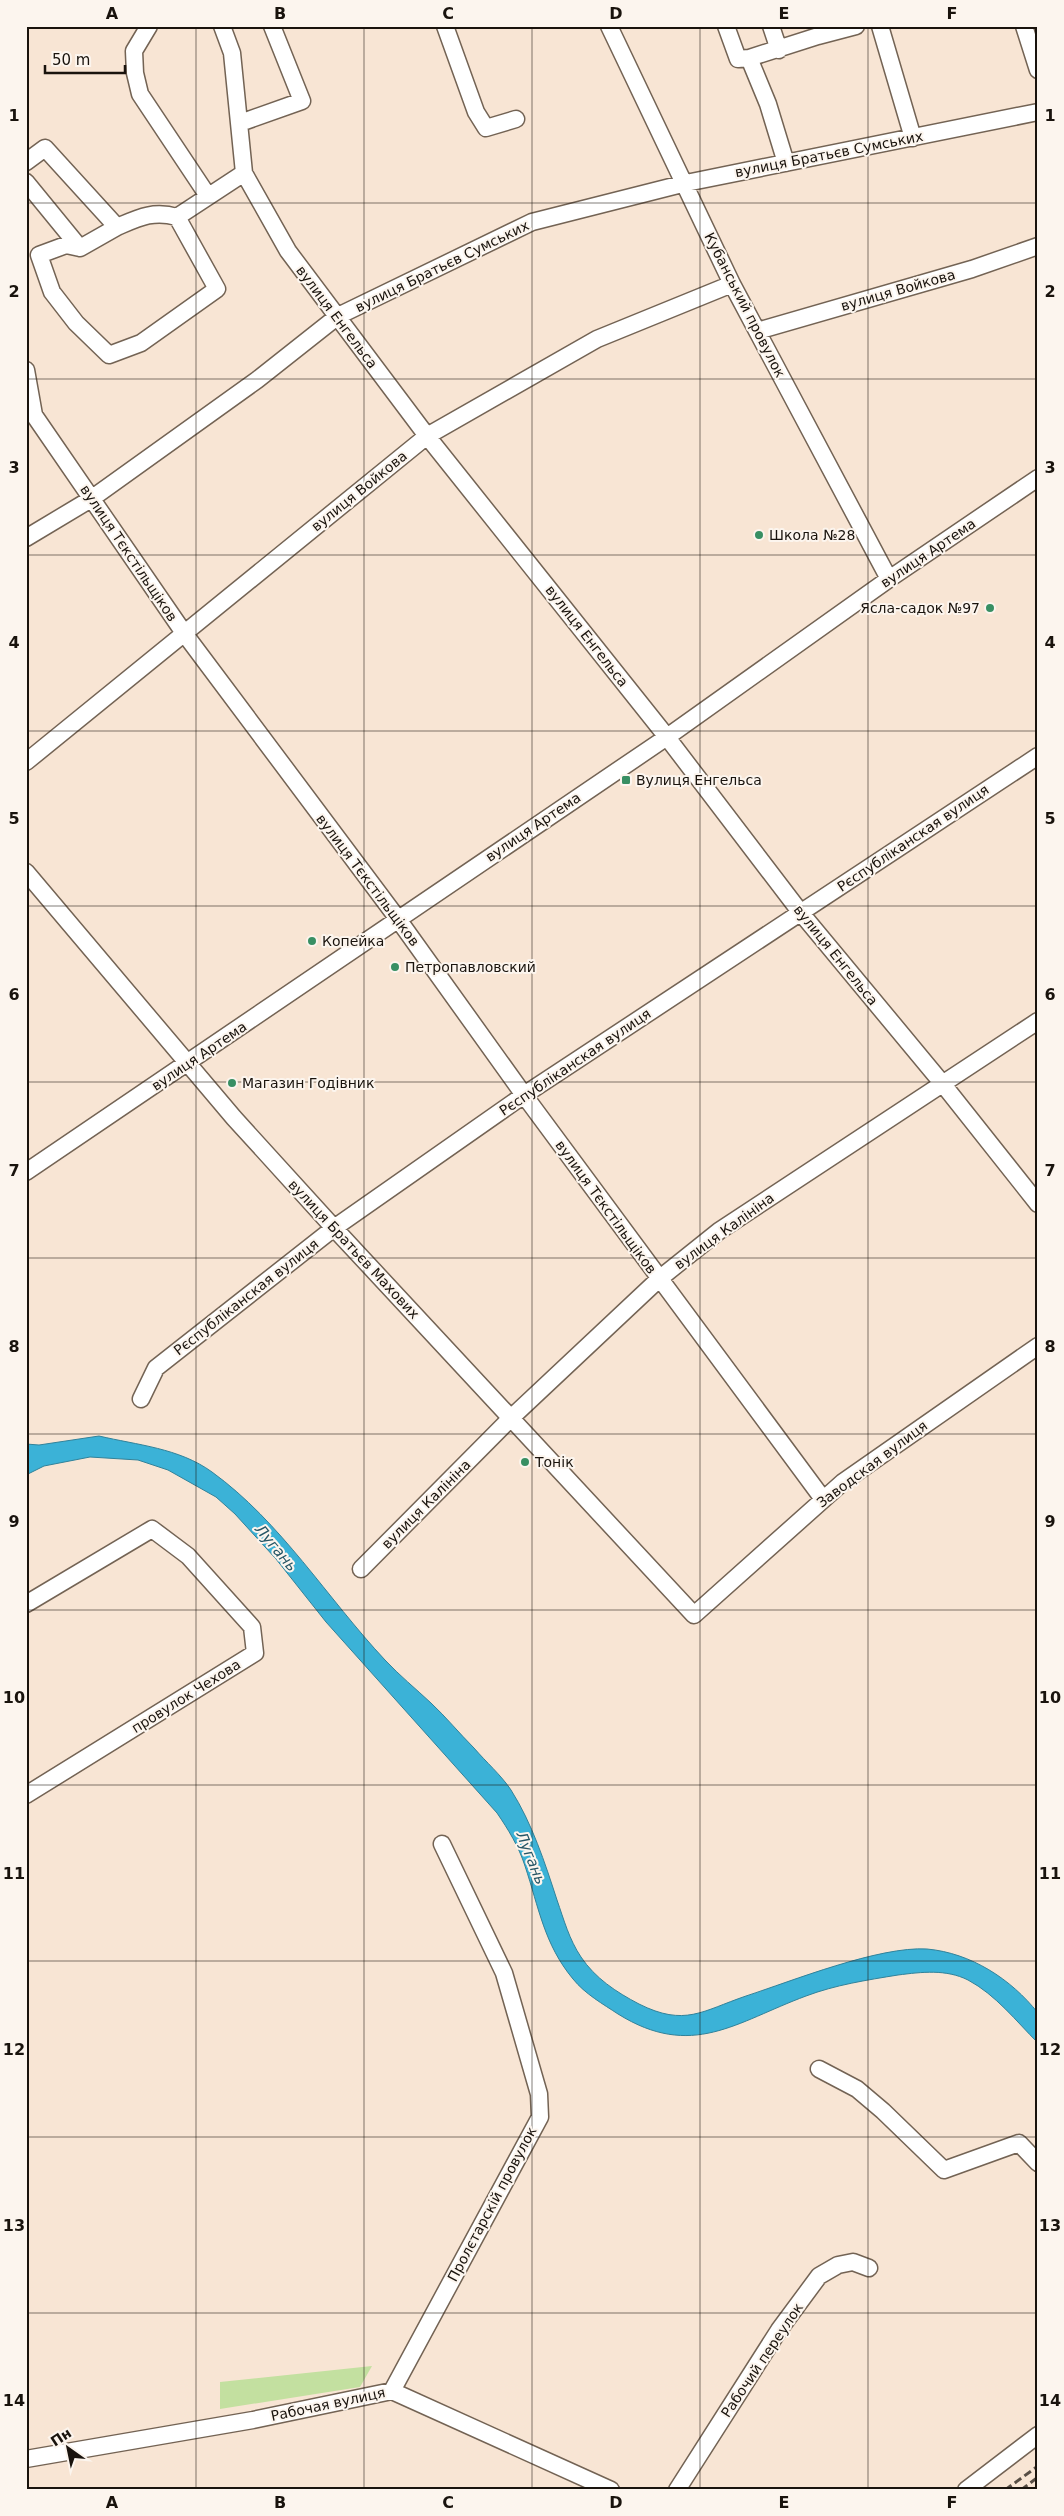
<svg xmlns="http://www.w3.org/2000/svg" width="1064" height="2516" font-family="'DejaVu Sans',sans-serif">
	<style>
		.green { fill: #c3e0a0 }
		.water { fill: #3bb2d7; stroke: #31829a }
		.lines { fill: none; stroke-linecap: round; stroke-linejoin: round }
		.minor-casing { stroke: #736354; stroke-width: 19 }
		.minor { stroke: #fff; stroke-width: 16 }
		.rail { stroke: #574d44; stroke-width: 3; stroke-dasharray: 8 4; stroke-linecap: butt }
		.grid { fill: none; stroke: #19130d; stroke-width: 1; stroke-opacity: 0.55 }
		.poi-dot { fill: #388f63; stroke: #fcf5ee; stroke-width: 2 }
		.labels { text-anchor: middle; dominant-baseline: central; stroke-width: 4; stroke-linejoin: round; paint-order: stroke }
		.street-label { font-size: 14px; fill: #19130d; stroke: #fcf5ee }
		.poi-label { font-size: 14px; fill: #19130d; stroke: #fcf5ee; text-anchor: start }
		.water-label { font-size: 15px; font-style: italic; fill: #255565; stroke: #fcf5ee }
		.neatline { fill: none; stroke: #19130d; stroke-width: 2 }
		.grid-label { font-size: 16px; text-anchor: middle; font-weight: bold; fill: #19130d }
	</style>
	<rect width="100%" height="100%" fill="#f8e5d4"/>
	<!-- green -->
	<path class="green" d="M372 2366 360 2387 220 2409V2382Z"/>
	<!-- water -->
	<path class="water" d="M99 1436C137 1445 179 1448 212 1472 281 1522 327 1598 385 1660 400 1676 415 1688 431 1703 446 1717 459 1733 474 1748 486 1762 501 1775 511 1790 532 1823 545 1863 557 1900 564 1920 569 1939 581 1957 595 1978 616 1992 639 2004 685 2027 702 2011 746 1996 792 1981 879 1946 927 1949 971 1953 1011 1979 1038 2013V2043C1016 2021 996 1995 968 1980 946 1969 922 1972 898 1975 867 1980 835 1985 806 1996 736 2022 692 2060 618 2014 603 2004 585 1994 573 1979 544 1944 539 1908 525 1866 519 1847 508 1829 497 1813L326 1622 276 1559 235 1514 216 1497 168 1470 138 1460 90 1457 44 1466 26 1475V1444L39 1445Z"/>
	<g class="lines">
		<defs>
			<path id="minor" d="M149 26 134 51 135 73 140 94 208 196
				M222 26 232 53 244 173 288 251 427 436 663 732 801 913 942 1083 1038 1204
				M445 26 476 112 486 128 516 119
				M609 26 732 284 889 579
				M726 26 738 59 749 58 818 36 856 26
				M771 26 779 50
				M880 26 913 138
				M1024 26 1038 70
				M749 58 768 104 786 163
				M240 123 302 101 272 26
				M26 162 45 148 117 227C138 218 153 210 177 217L244 173
				M26 182 80 248 66 245 39 255 52 292 76 323 109 355 141 343 217 289 177 217
				M80 248 117 227
				M757 331 972 269 1038 246
				M26 370 34 415 184 633 395 915 524 1095 823 1499
				M26 538 91 499 257 380 338 316 532 222 686 183 1038 112
				M26 762 427 436 597 339 732 284
				M26 872 234 1118 334 1228 694 1615 843 1482 1038 1346
				M26 1172 667 737 889 579 1038 478
				M141 1399 156 1368 334 1228 524 1095 1038 756
				M361 1569 511 1418 659 1279 719 1231 1038 1021
				M26 1604 152 1529 188 1556 252 1627 255 1653 26 1795
				M819 2069 857 2089 883 2111 944 2170 1019 2143 1038 2163
				M392 2391 540 2117 539 2094 504 1973 442 1844
				M26 2459 253 2420 392 2391 611 2490
				M677 2490 779 2330 819 2276 838 2265 853 2262 869 2268
				M966 2490 1038 2435"/>
		</defs>
		<!-- minor casing -->
		<use href="#minor" class="minor-casing"/>
		<!-- minor -->
		<use href="#minor" class="minor"/>
		<!-- rail -->
		<path class="rail" d="M1005 2490 1038 2466
			M1021 2490 1038 2477"/>
	</g>
	<!-- grid -->
	<path class="grid" d="M196 26V2490M364 26V2490M532 26V2490M700 26V2490M868 26V2490M26 203H1038M26 379H1038M26 555H1038M26 731H1038M26 906H1038M26 1082H1038M26 1258H1038M26 1434H1038M26 1610H1038M26 1785H1038M26 1961H1038M26 2137H1038M26 2313H1038"/>
	<!-- markers -->
	<g class="poi-dot">
		<circle cx="759" cy="535" r="5"/>
		<circle cx="990" cy="608" r="5"/>
		<rect x="621" y="775" width="10" height="10" rx="2.5"/>
		<circle cx="312" cy="941" r="5"/>
		<circle cx="395" cy="967" r="5"/>
		<circle cx="232" cy="1083" r="5"/>
		<circle cx="525" cy="1462" r="5"/>
	</g>
	<g class="labels">
		<!-- street labels -->
		<g class="street-label">
			<text transform="translate(829 154) rotate(-11)">вулиця Братьєв Сумських</text>
			<text transform="translate(442 266) rotate(-26)">вулиця Братьєв Сумських</text>
			<text transform="translate(898 290) rotate(-16)">вулиця Войкова</text>
			<text transform="translate(745 305) rotate(63)">Кубанський провулок</text>
			<text transform="translate(337 317) rotate(53)">вулиця Енгельса</text>
			<text transform="translate(359 491) rotate(-39)">вулиця Войкова</text>
			<text transform="translate(129 553) rotate(56)">вулиця Тєкстільщіков</text>
			<text transform="translate(928 553) rotate(-34)">вулиця Артема</text>
			<text transform="translate(587 636) rotate(52)">вулиця Енгельса</text>
			<text transform="translate(533 827) rotate(-34)">вулиця Артема</text>
			<text transform="translate(913 838) rotate(-34)">Рєспубліканская вулиця</text>
			<text transform="translate(368 880) rotate(53)">вулиця Тєкстільщіков</text>
			<text transform="translate(836 955) rotate(51)">вулиця Енгельса</text>
			<text transform="translate(199 1056) rotate(-34)">вулиця Артема</text>
			<text transform="translate(575 1062) rotate(-34)">Рєспубліканская вулиця</text>
			<text transform="translate(606 1207) rotate(54)">вулиця Тєкстільщіков</text>
			<text transform="translate(724 1231) rotate(-36)">вулиця Калініна</text>
			<text transform="translate(354 1249) rotate(47)">вулиця Братьєв Махових</text>
			<text transform="translate(246 1297) rotate(-38)">Рєспубліканская вулиця</text>
			<text transform="translate(872 1464) rotate(-37)">Заводская вулиця</text>
			<text transform="translate(426 1504) rotate(-45)">вулиця Калініна</text>
			<text transform="translate(186 1696) rotate(-32)">провулок Чехова</text>
			<text transform="translate(492 2204) rotate(-62)">Пролєтарскій провулок</text>
			<text transform="translate(762 2360) rotate(-56)">Рабочий переулок</text>
			<text transform="translate(328 2404) rotate(-12)">Рабочая вулиця</text>
		</g>
		<!-- poi labels -->
		<g class="poi-label">
			<text x="769" y="535">Школа №28</text>
			<text x="980" y="608" text-anchor="end">Ясла-садок №97</text>
			<text x="636" y="780">Вулиця Енгельса</text>
			<text x="322" y="941">Копейка</text>
			<text x="405" y="967">Петропавловский</text>
			<text x="242" y="1083">Магазин Годівник</text>
			<text x="535" y="1462">Тонік</text>
		</g>
		<!-- water labels -->
		<g class="water-label">
			<text transform="translate(276 1548) rotate(50)">Лугань</text>
			<text transform="translate(531 1858) rotate(68)">Лугань</text>
		</g>
	</g>
	<!-- border -->
	<rect width="1064" height="2516" fill="none" stroke="#fcf5ee" stroke-width="55"/>
	<!-- north arrow -->
	<g transform="translate(68 2448) rotate(327)" stroke="#fcf5ee" stroke-width="4" paint-order="stroke">
	<path d="M0-4L9 19L0 12L-9 19Z" fill="#19130d"/>
	<text y="-8" font-size="14" font-weight="bold" text-anchor="middle" fill="#19130d">Пн</text>
	</g>
	<!-- scale -->
	<path d="M45 65v8h80v-8" fill="none" stroke="#19130d" stroke-width="2.5"/>
	<text x="52" y="65" font-size="15" fill="#19130d" stroke="#fcf5ee" stroke-width="4" paint-order="stroke">50 m</text>
	<rect x="28" y="28" width="1008" height="2460" class="neatline"/>
	<g class="grid-label">
		<text x="112" y="19">A</text>
		<text x="280" y="19">B</text>
		<text x="448" y="19">C</text>
		<text x="616" y="19">D</text>
		<text x="784" y="19">E</text>
		<text x="952" y="19">F</text>
		<text x="14" y="121">1</text>
		<text x="1050" y="121">1</text>
		<text x="14" y="297">2</text>
		<text x="1050" y="297">2</text>
		<text x="14" y="473">3</text>
		<text x="1050" y="473">3</text>
		<text x="14" y="648">4</text>
		<text x="1050" y="648">4</text>
		<text x="14" y="824">5</text>
		<text x="1050" y="824">5</text>
		<text x="14" y="1000">6</text>
		<text x="1050" y="1000">6</text>
		<text x="14" y="1176">7</text>
		<text x="1050" y="1176">7</text>
		<text x="14" y="1352">8</text>
		<text x="1050" y="1352">8</text>
		<text x="14" y="1527">9</text>
		<text x="1050" y="1527">9</text>
		<text x="14" y="1703">10</text>
		<text x="1050" y="1703">10</text>
		<text x="14" y="1879">11</text>
		<text x="1050" y="1879">11</text>
		<text x="14" y="2055">12</text>
		<text x="1050" y="2055">12</text>
		<text x="14" y="2231">13</text>
		<text x="1050" y="2231">13</text>
		<text x="14" y="2406">14</text>
		<text x="1050" y="2406">14</text>
		<text x="112" y="2508">A</text>
		<text x="280" y="2508">B</text>
		<text x="448" y="2508">C</text>
		<text x="616" y="2508">D</text>
		<text x="784" y="2508">E</text>
		<text x="952" y="2508">F</text>
	</g>
</svg>
